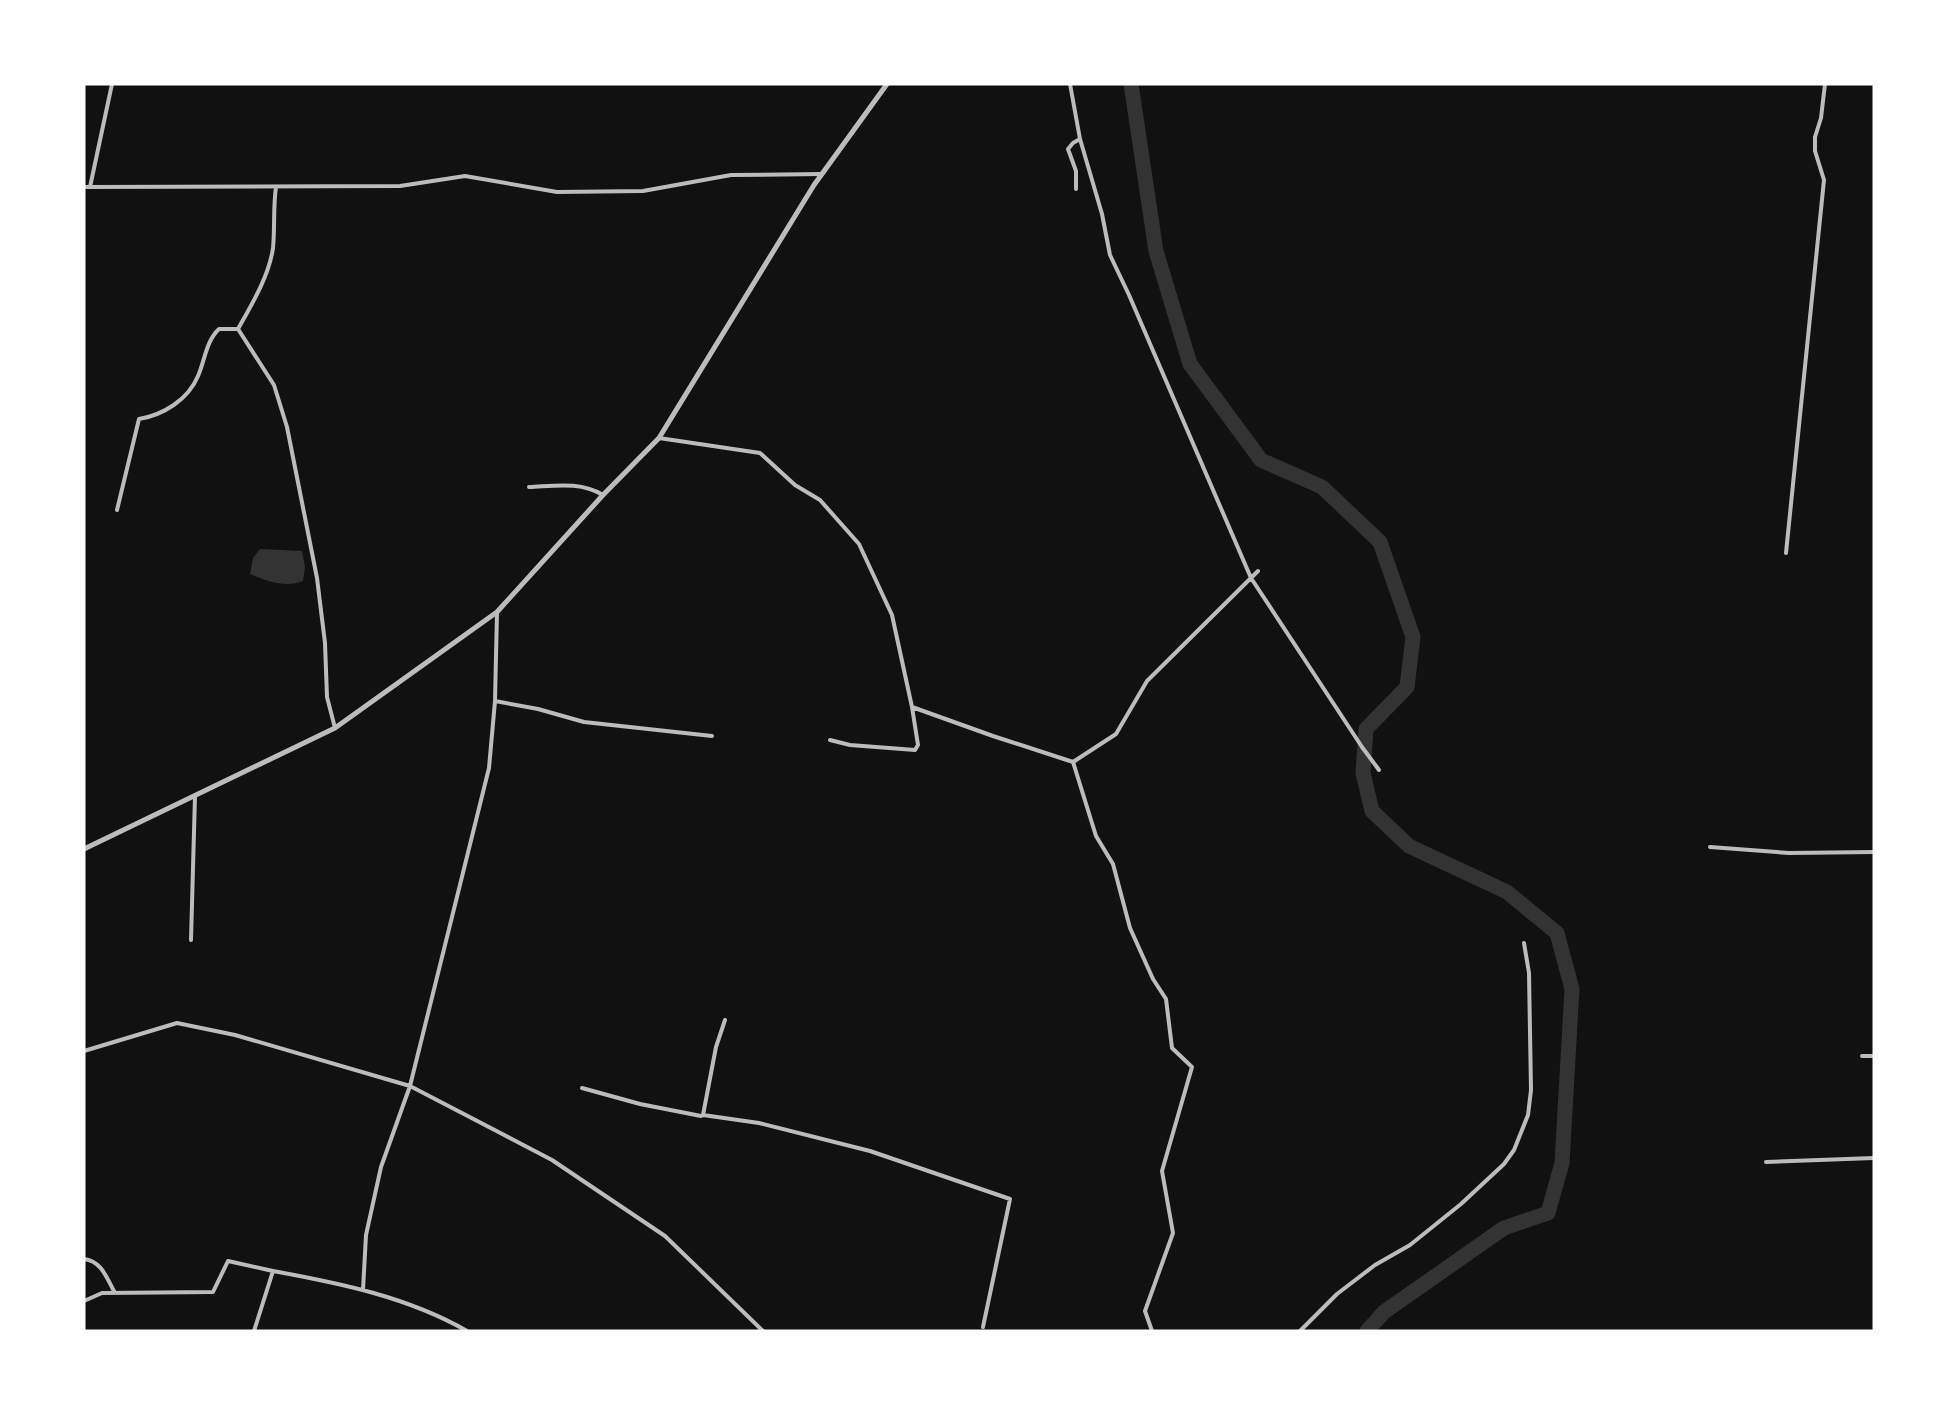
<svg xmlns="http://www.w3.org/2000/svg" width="1958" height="1415" font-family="Poppins,sans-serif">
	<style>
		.water { fill: #333 }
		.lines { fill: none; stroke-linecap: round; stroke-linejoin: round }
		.river { stroke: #333; stroke-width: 15 }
		.minor { stroke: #bcbcbc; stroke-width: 4 }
		.tertiary { stroke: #bcbcbc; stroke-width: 5 }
	</style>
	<rect width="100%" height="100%" fill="#111"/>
	<!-- water -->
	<path class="water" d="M260 549 302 551 305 567 303 581C286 588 266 581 250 574L253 558Z"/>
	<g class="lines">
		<!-- river -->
		<path class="river" d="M1131 84 1156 251 1190 364 1261 460 1322 487 1380 542 1413 637 1407 687 1366 729 1363 773 1372 811 1409 846 1507 892 1557 933 1572 989 1562 1163 1548 1213 1504 1228 1384 1312 1367 1331"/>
		<!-- minor -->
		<path class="minor" d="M1070 84 1080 139
			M84 187 400 186 465 176 557 192 643 191 731 175 822 174
			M90 187 112 84
			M1076 189V171L1068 149 1073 143 1080 139 1102 214 1110 255 1129 295 1251 578 1362 747 1379 770
			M238 329 274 385 287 427 317 578 325 643 327 697 335 728
			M659 438 760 453 795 485 820 500 859 544 892 615 912 707 993 736 1073 762 1116 734 1147 681 1258 571
			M529 487C554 486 580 481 603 495
			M117 510 139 419C163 415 188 400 198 376 205 360 206 341 219 329H238C252 304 269 276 273 248 275 228 273 207 276 187
			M1786 553 1824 180 1815 151V137L1821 118 1825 84
			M495 701 538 709 584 722 712 736
			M830 740 850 745 915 750 918 745 912 707
			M1073 762 1096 836 1113 864 1130 928 1153 979 1166 999 1172 1048 1192 1067 1162 1171 1173 1233 1145 1311 1152 1331
			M1710 847 1789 853 1874 852
			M191 940 195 796
			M84 1051 177 1023 235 1035 410 1086 552 1160 665 1236 763 1331
			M1862 1056H1874
			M582 1088 640 1104 701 1116 703 1115 759 1123 870 1151 1010 1199 983 1327
			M703 1115 716 1047 725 1020
			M1766 1162 1874 1158
			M84 1259C102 1261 107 1279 115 1293
			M363 1290 366 1235 381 1167 410 1086 489 768 495 701 497 612
			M84 1301 102 1293 213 1292 228 1261 273 1271
			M254 1331 273 1271C339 1283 408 1297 467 1331
			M1300 1331 1337 1294 1375 1265 1410 1245 1461 1204 1504 1164 1514 1150 1528 1115 1531 1090 1529 973 1524 943"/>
		<!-- tertiary -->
		<path class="tertiary" d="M84 849 335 728 497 612 603 495 659 438 814 185 887 84"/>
	</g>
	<!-- border -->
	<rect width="1958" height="1415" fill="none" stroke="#ffffff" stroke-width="171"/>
</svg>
